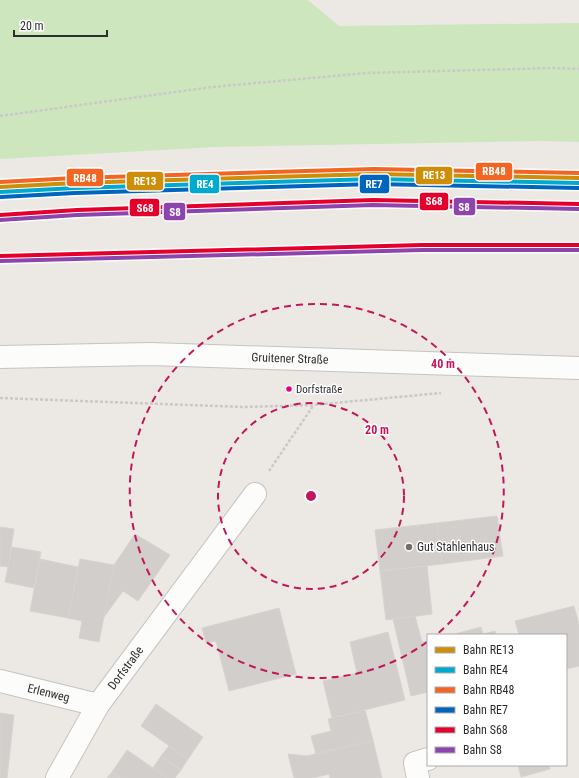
<svg xmlns="http://www.w3.org/2000/svg" width="579" height="778" font-family="'Roboto Condensed',sans-serif">
	<style>
		.green { fill: #cee6be }
		.building { fill: #d1cecb; stroke: #d7d4d0 }
		.lines { fill: none; stroke-linecap: round; stroke-linejoin: round }
		.minor-casing { stroke: #c5c4c5; stroke-width: 24 }
		.secondary-casing { stroke: #c5c4c5; stroke-width: 24 }
		.path { stroke: #c9c9c8; stroke-width: 2.5; stroke-dasharray: 3 2; stroke-linecap: butt }
		.minor { stroke: #fcfcfb; stroke-width: 22 }
		.secondary { stroke: #fcfcfb; stroke-width: 22 }
		.rail-1-casing { stroke: #fff; stroke-width: 7 }
		.rail-2-casing { stroke: #fff; stroke-width: 7 }
		.rail-3-casing { stroke: #fff; stroke-width: 7 }
		.rail-4-casing { stroke: #fff; stroke-width: 7 }
		.rail-5-casing { stroke: #fff; stroke-width: 7 }
		.rail-6-casing { stroke: #fff; stroke-width: 7 }
		.rail-1 { stroke: #cf8e09; stroke-width: 4 }
		.rail-2 { stroke: #00a9ce; stroke-width: 4 }
		.rail-3 { stroke: #f26522; stroke-width: 4 }
		.rail-4 { stroke: #0065bd; stroke-width: 4 }
		.rail-5 { stroke: #e4002b; stroke-width: 4 }
		.rail-6 { stroke: #8e44ad; stroke-width: 4 }
		.ring { fill: none; stroke: #c2185b; stroke-width: 2; stroke-dasharray: 7 5 }
		.bus-dot { fill: #e5007d; stroke: #fff; stroke-width: 1.5 }
		.poi-dot { fill: #706f6e; stroke: #fff; stroke-width: 1.5 }
		.labels { text-anchor: middle; dominant-baseline: central; stroke-width: 3; stroke-linejoin: round; paint-order: stroke }
		.bus-label { font-size: 11px; fill: #2e2e2e; stroke: #fff; text-anchor: start }
		.street-label { font-size: 12px; fill: #2e2e2e; stroke: #fff }
		.poi-label { font-size: 12px; fill: #2e2e2e; stroke: #fff; text-anchor: start }
		.centre { fill: #c2185b; stroke: #fff; stroke-width: 2 }
		.ring-label { font-size: 12px; text-anchor: middle; font-weight: bold; fill: #c2185b; stroke: #fff; stroke-width: 3; stroke-linejoin: round; paint-order: stroke }
		.line-badge { stroke: #fff; stroke-width: 1.5 }
		.badge-label { font-size: 11px; text-anchor: middle; font-weight: bold; fill: #fff }
	</style>
	<rect width="100%" height="100%" fill="#ece8e4"/>
	<!-- green -->
	<path class="green" d="M0 0H308L339 26 579 23V142L542 141 215 147 0 159Z"/>
	<!-- building -->
	<path class="building" d="M497 516 503 556 442 564 437 523Z
		M437 523 442 564 380 571 375 530Z
		M0 527 14 529 8 567 0 566Z
		M135 534 170 555 138 601 123 591 104 617 114 565Z
		M12 547 41 552 34 588 5 582Z
		M40 559 78 567 68 618 30 611Z
		M80 559 114 565 99 642 79 638 82 621 68 618Z
		M427 566 432 614 386 620 380 571Z
		M574 606 579 625V666L566 669V635H519L515 621Z
		M279 608 296 674 229 691 216 641 206 643 202 628Z
		M415 616 422 642 428 641V692L411 696 393 619Z
		M481 627 483 634 495 631 496 635H451Z
		M388 632 405 700 332 718 323 681 357 673 350 642Z
		M156 704 203 737 188 759 141 726Z
		M365 710 373 740 316 754 311 736 331 731 328 719Z
		M0 713 14 715 7 778H0Z
		M373 740 382 778H330L329 774 313 778H294L288 754 307 756Z
		M169 746 188 759 181 770 161 756Z
		M127 750 153 768 167 778H121L112 772Z
		M161 756 181 770 175 778H167L153 768Z
		M518 765H549L550 769 521 777Z
		M112 772 121 778H107Z"/>
	<g class="lines">
		<defs>
			<g id="minor">
				<path id="s1" d="M0 681 98 705"/>
				<path id="s2" d="M57 778 98 705 255 494"/>
				<path d="M418 778 415 763 428 759"/>
			</g>
			<g id="secondary">
				<path id="s3" d="M0 357 151 354 579 368"/>
			</g>
		</defs>
		<!-- minor casing -->
		<use href="#minor" class="minor-casing"/>
		<!-- secondary casing -->
		<use href="#secondary" class="secondary-casing"/>
		<!-- path -->
		<path class="path" d="M0 116 212 87 367 73 554 68 579 69
			M0 398 244 407 313 405 441 393
			M269 471 313 406"/>
		<!-- minor -->
		<use href="#minor" class="minor"/>
		<!-- secondary -->
		<use href="#secondary" class="secondary"/>
		<defs>
			<path id="rail-1" d="M0 187 75 183 374 174 579 178"/>
			<path id="rail-2" d="M0 192 75 188 374 179 579 183"/>
			<path id="rail-3" d="M0 182 75 178 374 169 579 173"/>
			<path id="rail-4" d="M1 197 75 193 374 184 579 188"/>
			<path id="rail-5" d="M0 215 77 210 373 200 579 204
				M0 256 422 245H579"/>
			<path id="rail-6" d="M0 220 77 215 373 205 579 209
				M0 261 422 250H579"/>
		</defs>
		<!-- rail-1 casing -->
		<use href="#rail-1" class="rail-1-casing"/>
		<!-- rail-2 casing -->
		<use href="#rail-2" class="rail-2-casing"/>
		<!-- rail-3 casing -->
		<use href="#rail-3" class="rail-3-casing"/>
		<!-- rail-4 casing -->
		<use href="#rail-4" class="rail-4-casing"/>
		<!-- rail-5 casing -->
		<use href="#rail-5" class="rail-5-casing"/>
		<!-- rail-6 casing -->
		<use href="#rail-6" class="rail-6-casing"/>
		<!-- rail-1 -->
		<use href="#rail-1" class="rail-1"/>
		<!-- rail-2 -->
		<use href="#rail-2" class="rail-2"/>
		<!-- rail-3 -->
		<use href="#rail-3" class="rail-3"/>
		<!-- rail-4 -->
		<use href="#rail-4" class="rail-4"/>
		<!-- rail-5 -->
		<use href="#rail-5" class="rail-5"/>
		<!-- rail-6 -->
		<use href="#rail-6" class="rail-6"/>
	</g>
	<!-- distance rings -->
	<g class="ring">
		<circle cx="311" cy="496" r="93"/>
		<path d="M427 642A187 187 0 1 1 436 635"/>
	</g>
	<!-- markers -->
	<circle class="bus-dot" cx="289" cy="389" r="3.5"/>
	<circle class="poi-dot" cx="409" cy="547" r="4"/>
	<g class="labels">
		<!-- bus labels -->
		<g class="bus-label">
			<text x="296" y="389">Dorfstraße</text>
		</g>
		<!-- street labels -->
		<g class="street-label">
			<text stroke="none"><textPath href="#s3" startOffset="290">Gruitener Straße</textPath></text>
			<text stroke="none"><textPath href="#s2" startOffset="130">Dorfstraße</textPath></text>
			<text stroke="none"><textPath href="#s1" startOffset="50">Erlenweg</textPath></text>
		</g>
		<!-- poi labels -->
		<g class="poi-label">
			<text x="417" y="547">Gut Stahlenhaus</text>
		</g>
	</g>
	<circle cx="311" cy="496" r="6" class="centre"/>
	<g class="ring-label">
		<text x="443" y="368">40 m</text>
		<text x="377" y="434">20 m</text>
	</g>
	<g class="line-badge">
		<rect x="475" y="162" width="38" height="19" rx="4" fill="#f26522"/>
		<rect x="415" y="166" width="38" height="19" rx="4" fill="#cf8e09"/>
		<rect x="66" y="168" width="38" height="19" rx="4" fill="#f26522"/>
		<rect x="126" y="171" width="38" height="20" rx="4" fill="#cf8e09"/>
		<rect x="359" y="174" width="31" height="20" rx="4" fill="#0065bd"/>
		<rect x="189" y="174" width="31" height="20" rx="4" fill="#00a9ce"/>
		<rect x="419" y="192" width="30" height="19" rx="4" fill="#e4002b"/>
		<rect x="453" y="197" width="23" height="19" rx="4" fill="#8e44ad"/>
		<rect x="129" y="198" width="31" height="19" rx="4" fill="#e4002b"/>
		<rect x="163" y="202" width="23" height="19" rx="4" fill="#8e44ad"/>
	</g>
	<g class="badge-label">
		<text x="494" y="175">RB48</text>
		<text x="434" y="179">RE13</text>
		<text x="85" y="182">RB48</text>
		<text x="145" y="185">RE13</text>
		<text x="374" y="188">RE7</text>
		<text x="205" y="188">RE4</text>
		<text x="434" y="205">S68</text>
		<text x="464" y="211">S8</text>
		<text x="145" y="212">S68</text>
		<text x="175" y="216">S8</text>
	</g>
	<!-- legend -->
	<rect x="427" y="634" width="140" height="132" fill="#ffffff" stroke="#ababab"/>
	<rect x="435" y="647" width="20" height="6" fill="#cf8e09" stroke="#ababab"/>
	<text x="463" y="654" font-size="12" fill="#2e2e2e">Bahn RE13</text>
	<rect x="435" y="667" width="20" height="6" fill="#00a9ce" stroke="#ababab"/>
	<text x="463" y="674" font-size="12" fill="#2e2e2e">Bahn RE4</text>
	<rect x="435" y="687" width="20" height="6" fill="#f26522" stroke="#ababab"/>
	<text x="463" y="694" font-size="12" fill="#2e2e2e">Bahn RB48</text>
	<rect x="435" y="707" width="20" height="6" fill="#0065bd" stroke="#ababab"/>
	<text x="463" y="714" font-size="12" fill="#2e2e2e">Bahn RE7</text>
	<rect x="435" y="727" width="20" height="6" fill="#e4002b" stroke="#ababab"/>
	<text x="463" y="734" font-size="12" fill="#2e2e2e">Bahn S68</text>
	<rect x="435" y="747" width="20" height="6" fill="#8e44ad" stroke="#ababab"/>
	<text x="463" y="754" font-size="12" fill="#2e2e2e">Bahn S8</text>
	<!-- scale -->
	<path d="M14 30v6h93v-6" fill="none" stroke="#2e2e2e" stroke-width="2"/>
	<text x="20" y="30" font-size="12" fill="#2e2e2e" stroke="#ffffff" stroke-width="3" paint-order="stroke">20 m</text>
</svg>
